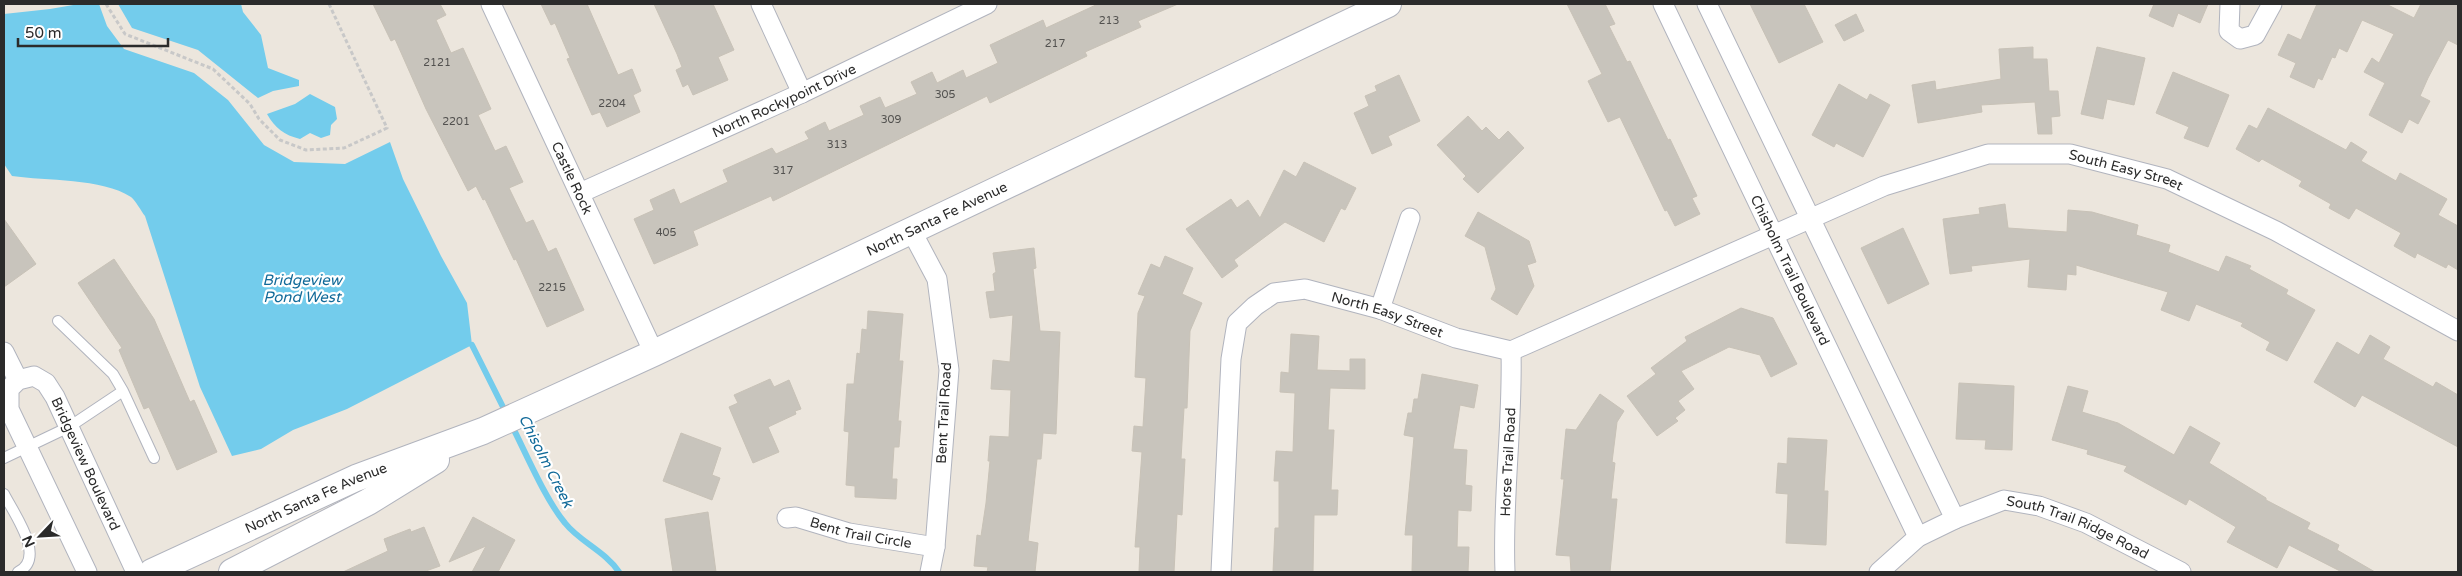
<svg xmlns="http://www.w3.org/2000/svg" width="2462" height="576" font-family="'Varela Round',sans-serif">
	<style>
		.water { fill: #73ccec }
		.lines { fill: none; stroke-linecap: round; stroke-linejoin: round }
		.stream { stroke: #73ccec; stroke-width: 6 }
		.building { fill: #c8c4bc; stroke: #c8c2b7 }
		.lane-casing { stroke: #b1b4be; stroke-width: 12 }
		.street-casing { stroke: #b1b4be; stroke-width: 21 }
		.secondary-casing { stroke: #b1b4be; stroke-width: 28 }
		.path { stroke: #c8c8c8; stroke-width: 3; stroke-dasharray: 4 2.5; stroke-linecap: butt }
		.lane { stroke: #fff; stroke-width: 10 }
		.street { stroke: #fff; stroke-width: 19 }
		.secondary { stroke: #fff; stroke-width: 26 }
		.labels { text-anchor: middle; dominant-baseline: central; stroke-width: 4.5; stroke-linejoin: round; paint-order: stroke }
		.number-label { font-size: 11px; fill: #52514f }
		.street-label { font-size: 14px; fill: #2b2b2b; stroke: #fff }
		.water-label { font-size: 15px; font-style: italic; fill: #116a99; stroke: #fff }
	</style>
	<rect width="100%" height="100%" fill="#ece6dd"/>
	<!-- water -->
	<path class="water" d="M79 4H99L107 26 124 49 194 73 228 100 264 145 294 162 345 164 390 142 403 179 441 256 467 303 472 345 347 409 293 430 261 449 232 456 200 387 145 216C141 211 136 201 131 197 102 178 46 181 12 176L4 164V14L50 9Z
		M118 4H241L243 12 261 35 268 68 299 80V86L273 91 258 98 198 50 132 28Z
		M310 94 335 107 337 119 331 125 330 135 321 138 310 133 300 139C284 135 275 128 267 114L295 104Z"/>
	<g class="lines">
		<!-- stream -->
		<path class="stream" d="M472 345 506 413
			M511 424C526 453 545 499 565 523 580 542 605 551 619 572"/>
	</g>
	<!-- building -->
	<path class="building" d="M373 4H440L446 15 436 20 451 53 463 48 491 109 478 115 495 151 506 146 523 182 509 188 526 223 533 220 548 252 556 248 584 310 547 327 516 259 514 260 485 199 483 200 476 186 468 191 426 109 395 39 391 41Z
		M541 4H587L618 75 632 69 641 91 633 95 640 112 607 127 600 112 592 115 567 59 570 58 555 23 551 25Z
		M654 4H713L734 50 718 57 728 80 693 95 688 84 683 87 676 70 682 67 677 54Z
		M1098 4H1178L1138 21 1141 27 1085 52 1087 56 990 103 987 96 773 201 771 196 693 231 698 245 654 264 634 219 654 210 650 200 674 189 680 204 728 182 723 170 772 148 776 154 809 139 805 132 825 122 829 131 864 115 860 106 880 97 885 108 917 94 911 82 932 72 937 83 963 70 966 78 998 63 990 45 1043 20 1046 28Z
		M1567 4H1605L1615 24 1609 26 1627 62 1630 61 1668 140 1670 139 1697 196 1692 198 1700 214 1675 226 1667 210 1665 211 1620 117 1608 122 1588 81 1602 74Z
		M1750 4H1804L1823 42 1779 63Z
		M2154 4H2208L2200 23 2178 13 2173 27 2149 16Z
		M2317 4H2386L2414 18 2421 4H2458V45L2448 40 2428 78 2420 96 2430 101 2418 124 2409 119 2402 133 2369 115 2385 83 2364 72 2372 58 2379 63 2394 34 2362 20 2347 52 2339 48 2335 58 2332 57 2322 80 2318 78 2314 88 2290 77 2296 63 2278 55 2288 34 2301 40Z
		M1856 14 1864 31 1844 41 1835 25Z
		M2033 47V59H2047L2049 91H2058L2060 116 2051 117 2052 134H2038L2035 102 1981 105 1982 112 1918 123 1912 85 1935 81 1936 90 2001 79 1999 49Z
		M2097 47 2145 58 2134 105 2107 99 2103 119 2081 114Z
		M2173 72 2229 95 2208 147 2184 138 2189 127 2156 113Z
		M1399 75 1420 121 1388 136 1392 145 1372 154 1354 113 1369 106 1365 96 1377 91 1375 86Z
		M1839 84 1867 100 1870 94 1890 105 1863 157 1836 143 1834 147 1812 135Z
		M2268 108 2346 150 2351 142 2367 152 2361 161 2396 181 2400 173 2447 199 2438 215 2458 226V270L2448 264 2446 268 2417 253 2415 258 2394 246 2401 233 2356 208 2349 219 2329 208 2331 204 2299 186 2302 181 2262 159 2259 162 2236 149 2249 125 2257 129Z
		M1468 116 1482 131 1486 127 1499 140 1508 131 1524 148 1478 193 1463 179 1466 176 1437 145Z
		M1304 162 1356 188 1345 210 1341 208 1324 242 1285 222 1234 260 1238 266 1222 278 1186 229 1231 199 1237 208 1248 200 1260 218 1284 170 1296 177Z
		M2005 204 2008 228 2067 232 2068 210 2092 212 2138 225 2136 235 2170 245 2168 252 2219 272 2226 256 2251 266 2249 269 2288 290 2286 294 2315 310 2287 361 2266 350 2270 342 2241 326 2243 323 2196 304 2189 321 2161 310 2168 292 2076 265V275L2067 274 2066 290 2028 287 2030 259 1971 266 1972 271 1950 274 1943 219 1980 214 1979 208Z
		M1478 212 1529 241 1536 262 1527 265 1534 286 1517 315 1491 299 1496 289 1485 247 1465 236Z
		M4 219 36 264 4 287Z
		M1903 228 1929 284 1888 304 1861 248Z
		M1034 248 1036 268 1033 269 1040 331 1060 332 1056 434 1043 433 1041 459H1037L1028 541 1038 543 1035 572H987L988 567 974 566 977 535 981 536 986 503 990 461H988L990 436 1009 437 1011 390 991 389 993 360 1010 362 1013 315 990 318 986 292 995 291 993 274 996 272 993 253Z
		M1165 256 1193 268 1182 294 1202 303 1190 331 1187 408H1184L1181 459H1185L1182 515 1177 514 1174 572H1139L1140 547H1135L1142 452 1132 451 1134 426 1143 427 1146 378 1135 377 1138 313 1145 296 1138 294 1151 264 1160 268Z
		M114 259 154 319 190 402 194 400 217 452 177 470 149 407 144 409 119 350 122 348 78 283Z
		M1741 308 1773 318 1797 364 1771 377 1760 355 1729 347 1681 371 1694 389 1678 401 1685 410 1675 418 1678 421 1657 436 1627 396 1656 374 1651 368 1687 341 1685 337Z
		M868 311 903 314 899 361H903L898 421H901L899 447H894L892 479H897L896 499 855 497V486L846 485 849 432 844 431 847 384H854L857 353 860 354 862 329 867 330Z
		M1291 334 1319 336 1317 370 1350 371V359H1365V389L1330 388 1328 430H1334L1331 490H1338L1337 515H1314L1313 572H1273L1275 528H1279V481H1274L1276 451 1293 452 1295 393 1280 392 1281 372 1289 373Z
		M2370 335 2390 347 2383 359 2433 387 2436 382 2458 395V447L2362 395 2355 407 2314 382 2337 342 2359 355Z
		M1422 374 1478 385 1474 408 1460 405 1453 449 1467 450 1465 485 1472 486 1471 511 1458 510 1457 547H1469L1468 572 1412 571 1413 535H1405L1414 437 1404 435 1408 413H1412L1414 399H1418Z
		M770 379 774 387 789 380 801 409 795 411 796 414 768 427 779 452 753 463 729 407 738 403 734 395Z
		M1959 383 2014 386 2012 450 1985 449 1986 440 1956 439Z
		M2068 386 2088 391 2082 412 2118 423 2174 455 2190 426 2220 443 2209 463 2266 498V500L2310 523 2307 529 2339 545 2337 550 2375 572H2342L2289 545 2277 568 2227 542 2236 527 2189 499 2186 505 2124 471 2127 466 2087 454 2088 450 2052 440Z
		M1600 394 1624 411 1617 422 1612 462 1615 463 1611 499H1617L1610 572H1571L1570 556 1556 555 1564 479H1561L1566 429 1576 430Z
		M681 433 721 448 712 475 720 478 712 500 663 481Z
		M1788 438 1827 440 1824 491H1828L1826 545 1786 543 1788 494 1776 493 1778 463 1787 464Z
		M708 512 716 572H673L665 519Z
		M473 517 515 540 498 572H472L486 546 449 562Z
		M424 527 440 566 423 572H343L388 551 384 539 410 529 411 532Z"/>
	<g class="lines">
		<defs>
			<path id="lane" d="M123 391 154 458
				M4 458 69 427 123 391 113 374 58 321
				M4 494C14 514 47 558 18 572"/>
			<g id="street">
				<path id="s1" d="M491 4 654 353"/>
				<path d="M761 4 802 93"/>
				<path id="s2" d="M1663 4 1918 537"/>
				<path d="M1707 4 1955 519"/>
				<path d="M2230 4 2229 31 2240 39 2255 35 2272 4"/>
				<path id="s3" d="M580 193 802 93 987 4"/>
				<path d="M911 230 937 279 949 370 935 547 930 572"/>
				<path d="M1380 309 1410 218"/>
				<path d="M4 352 18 380"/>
				<path id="s4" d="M787 518 796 517 849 533 935 547"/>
				<path id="s5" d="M87 572 9 409V389L18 380 34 376 46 383 55 397 136 572"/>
				<path id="s6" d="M1221 572 1231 359 1237 323 1255 306 1274 293 1305 289 1380 309 1456 338 1511 351 1884 186 1988 154H2070L2167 179 2276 231 2458 331"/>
				<path id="s7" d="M1505 572C1502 498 1513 425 1511 351"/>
				<path id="s8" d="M1879 572 1918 537 1955 519 2004 500 2039 506 2086 523 2181 572"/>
			</g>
			<g id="secondary">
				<path id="s9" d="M152 572 356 478 483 431 654 353 1388 4"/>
				<path d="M232 572 368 502 436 460"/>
			</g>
		</defs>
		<!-- lane casing -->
		<use href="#lane" class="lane-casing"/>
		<!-- street casing -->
		<use href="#street" class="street-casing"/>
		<!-- secondary casing -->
		<use href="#secondary" class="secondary-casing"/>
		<!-- path -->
		<path class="path" d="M106 4 125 34 213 69 250 104 259 119 280 140 306 150 344 148 387 128 329 4"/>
		<!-- lane -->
		<use href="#lane" class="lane"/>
		<!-- street -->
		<use href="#street" class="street"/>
		<!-- secondary -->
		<use href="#secondary" class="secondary"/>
	</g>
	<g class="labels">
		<!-- number labels -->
		<g class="number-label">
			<text x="1109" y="20">213</text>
			<text x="1055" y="43">217</text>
			<text x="437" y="62">2121</text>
			<text x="945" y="94">305</text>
			<text x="612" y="103">2204</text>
			<text x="891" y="119">309</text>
			<text x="456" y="121">2201</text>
			<text x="837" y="144">313</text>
			<text x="783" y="170">317</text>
			<text x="666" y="232">405</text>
			<text x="552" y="287">2215</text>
		</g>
		<!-- street labels -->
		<g class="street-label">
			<text stroke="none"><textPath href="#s3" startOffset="224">North Rockypoint Drive</textPath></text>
			<text stroke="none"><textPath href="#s6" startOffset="1201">South Easy Street</textPath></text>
			<text stroke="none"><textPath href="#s1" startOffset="192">Castle Rock</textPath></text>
			<text stroke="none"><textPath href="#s9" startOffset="861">North Santa Fe Avenue</textPath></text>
			<text stroke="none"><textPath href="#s2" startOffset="295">Chisholm Trail Boulevard</textPath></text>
			<text stroke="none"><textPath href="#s6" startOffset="415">North Easy Street</textPath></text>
			<text transform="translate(944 413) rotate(-87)">Bent Trail Road</text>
			<text stroke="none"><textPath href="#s7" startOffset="110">Horse Trail Road</textPath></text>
			<text stroke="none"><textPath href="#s5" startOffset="334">Bridgeview Boulevard</textPath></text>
			<text stroke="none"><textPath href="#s9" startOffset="180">North Santa Fe Avenue</textPath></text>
			<text stroke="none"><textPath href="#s8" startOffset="225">South Trail Ridge Road</textPath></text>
			<text stroke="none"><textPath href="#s4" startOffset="76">Bent Trail Circle</textPath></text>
		</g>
		<!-- water labels -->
		<g class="water-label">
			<text x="302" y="280">Bridgeview<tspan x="302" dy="17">Pond West</tspan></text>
			<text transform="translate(546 461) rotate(63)">Chisolm Creek</text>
		</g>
	</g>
	<!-- border -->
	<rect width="2462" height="576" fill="none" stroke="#2b2b2b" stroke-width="10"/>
	<!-- north arrow -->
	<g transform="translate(40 536) rotate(245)" stroke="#ffffff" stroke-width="4" paint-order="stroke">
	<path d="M0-4L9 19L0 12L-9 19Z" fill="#2b2b2b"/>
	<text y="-8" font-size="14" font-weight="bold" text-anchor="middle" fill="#2b2b2b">N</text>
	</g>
	<!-- scale -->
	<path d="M18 38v8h150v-8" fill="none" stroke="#2b2b2b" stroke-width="2.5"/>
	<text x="25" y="38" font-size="15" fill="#2b2b2b" stroke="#ffffff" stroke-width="4" paint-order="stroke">50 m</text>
</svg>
